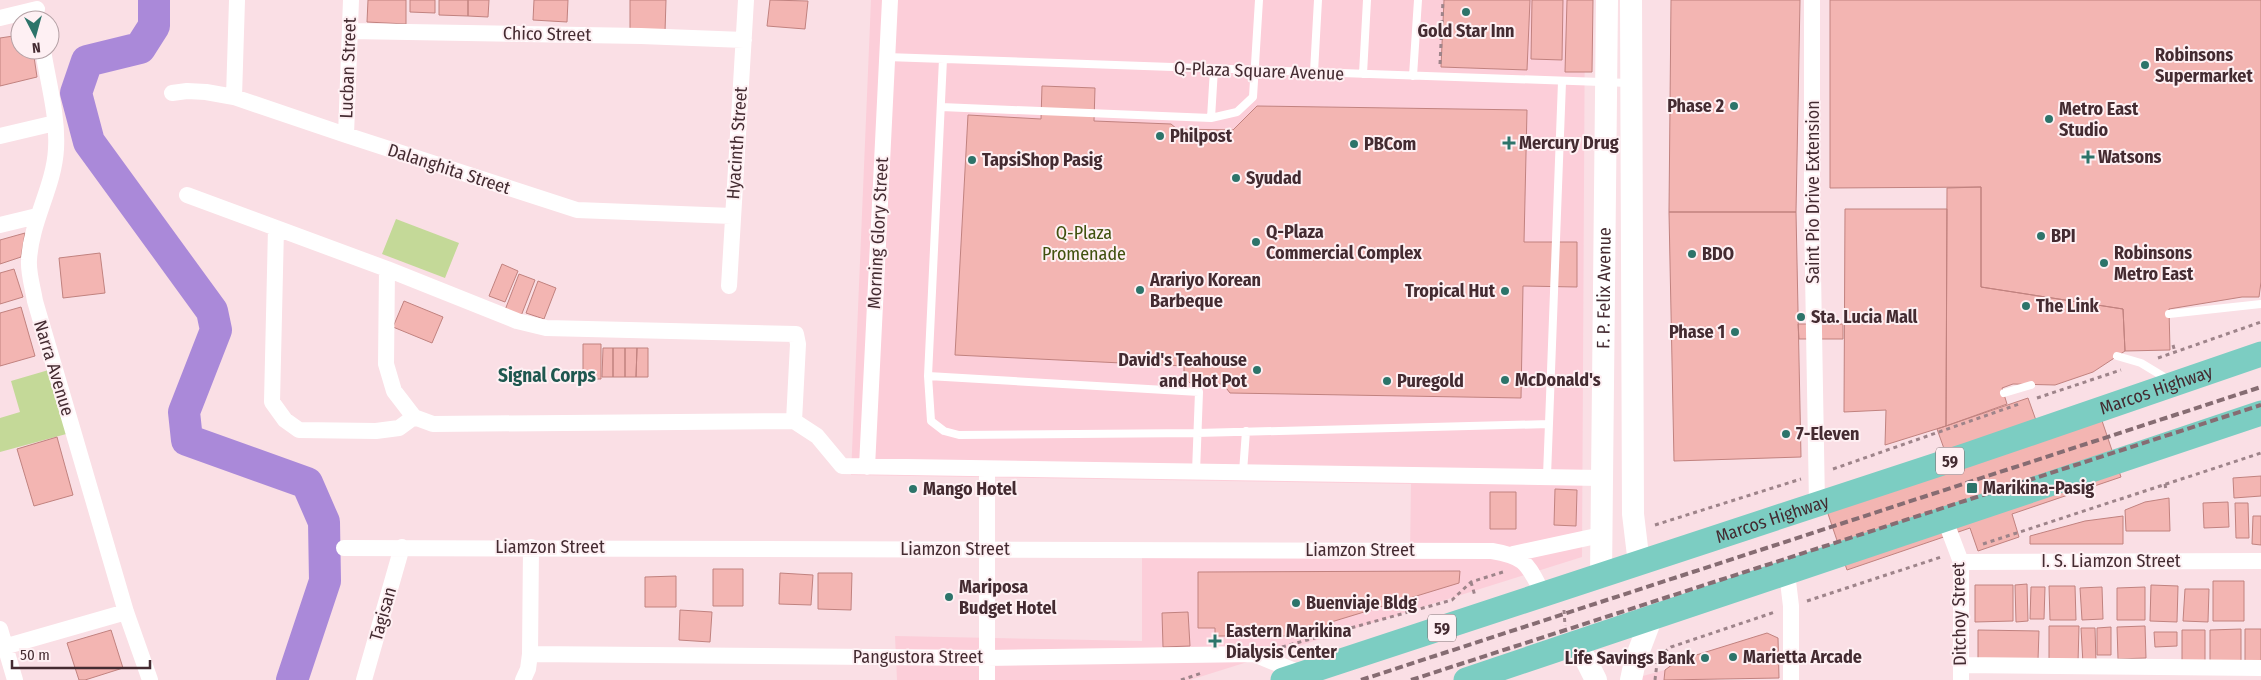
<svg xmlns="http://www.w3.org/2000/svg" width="2261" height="680" font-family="'Fira Sans Condensed',sans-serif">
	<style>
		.built { fill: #fcced9 }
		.green { fill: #c4d998 }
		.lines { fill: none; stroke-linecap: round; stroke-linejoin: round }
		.river { stroke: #aa89d9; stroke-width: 32 }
		.building { fill: #f3b5b2; stroke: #c1827f }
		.path { stroke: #9e848a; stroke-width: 3; stroke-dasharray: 4 4; stroke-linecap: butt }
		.lane { stroke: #fff; stroke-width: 8 }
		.street { stroke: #fff; stroke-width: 16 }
		.secondary { stroke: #fff; stroke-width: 22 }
		.primary { stroke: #7ccdc2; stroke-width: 25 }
		.rail { stroke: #866c72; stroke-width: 4; stroke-dasharray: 8 4; stroke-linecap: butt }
		.poi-dot { fill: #2d746a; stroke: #fef0f3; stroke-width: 2 }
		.labels { text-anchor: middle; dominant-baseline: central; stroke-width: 4; stroke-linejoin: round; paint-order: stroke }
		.shield { fill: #fef0f3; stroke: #7c666b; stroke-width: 1 }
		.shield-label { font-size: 16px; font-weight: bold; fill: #442b31 }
		.poi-label { font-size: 18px; font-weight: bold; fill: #442b31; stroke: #fef0f3; text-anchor: start }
		.street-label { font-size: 18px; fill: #442b31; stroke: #fef0f3 }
		.park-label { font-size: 18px; fill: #41510f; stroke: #fef0f3 }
		.neighbourhood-label { font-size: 19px; font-weight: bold; fill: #1f574f; stroke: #fef0f3 }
	</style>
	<rect width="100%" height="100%" fill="#fadfe5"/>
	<!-- built -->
	<path class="built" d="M871 0H1585L1582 557 1190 680H897L895 636 1142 641V556H1410L1411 484 851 475Z
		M1698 661 1699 680H1628Z"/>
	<!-- green -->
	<path class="green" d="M396 219 459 243 445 278 382 254Z
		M52 369 70 433 0 452V418L20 412 11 381Z"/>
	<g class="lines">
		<!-- river -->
		<path class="river" d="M154 0V26L140 48 87 61 76 93 89 142 212 311 216 330 184 412 187 440 307 483 324 522 325 581 292 680"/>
	</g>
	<!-- building -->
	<path class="building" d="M368 0H406V24L367 22Z
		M410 0H435V13L410 12Z
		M439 0H468V16L439 15Z
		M468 0H489L488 17 468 16Z
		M534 0H568L567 22 533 20Z
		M630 0H666L665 32 630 31Z
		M770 0 808 1 805 29 767 26Z
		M1444 0H1530L1527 70 1441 67Z
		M1532 0H1563L1562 60 1531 59Z
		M1567 0H1593L1592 72H1565Z
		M1671 0H1800L1796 212H1669Z
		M1830 0H2261V282L2259 297H2242L2169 309 2170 350 2125 351 2123 309 1981 287V187L1830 188Z
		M20 35V50H33L37 77 0 86V38Z
		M1042 86 1095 88 1094 121 1171 124 1177 129 1233 130 1257 106 1527 110 1524 242H1577V287L1523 286 1521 398 1230 393 1223 384 1190 383 1184 377V366L955 355 968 115 1041 119Z
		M1981 187V287L2123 309 2125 351 2093 372 2055 385 2013 384 2002 388 2007 404 1946 426 1947 188Z
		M1845 209H1947L1946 426 1885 445 1886 410 1844 412Z
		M1669 212H1796L1801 457 1674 461Z
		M25 233 21 257 0 264V240Z
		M100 253 105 293 63 298 59 258Z
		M502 264 518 271 505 302 489 296Z
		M14 269 23 297 0 304V273Z
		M519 274 535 280 521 316 505 310Z
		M538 281 556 288 544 319 526 313Z
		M404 301 443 317 432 343 393 327Z
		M21 307 35 356 0 366V313Z
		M1798 324H1843V339H1799Z
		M583 344H601V379H583Z
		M603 348H613V377H602Z
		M613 348H625V377H613Z
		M625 348H637L636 377H625Z
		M637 348H648V377H636Z
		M2028 398 2038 426 2097 406 2121 477 2012 514 2019 537 1978 551 1970 528 1847 570 1823 499 1947 457 1937 429Z
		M57 437 73 495 34 506 17 449Z
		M2261 476V496L2234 498 2233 478Z
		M1555 489 1577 490 1576 526 1554 525Z
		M1490 492H1516V529H1490Z
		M2169 498 2170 531H2126L2125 510 2145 502Z
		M2228 502 2229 527 2204 528 2203 503Z
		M2235 503H2248L2249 538H2236Z
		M2123 516V544H2030V536L2085 521Z
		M2253 516H2261V545L2252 544Z
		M713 569H743V606H713Z
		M1460 571 1459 583 1328 623V628H1307V636H1215V628H1198V572Z
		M780 573 813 575 811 605 779 604Z
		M818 573H852L851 610 818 609Z
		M676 576V607H645V577Z
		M2213 581H2244V621H2213Z
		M2027 584 2028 621 2016 622 2015 585Z
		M1975 585H2013V621L1975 622Z
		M2151 585 2178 586 2177 622 2150 621Z
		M2049 586H2075L2076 620H2050Z
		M2031 587H2045L2044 619H2030Z
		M2102 587 2103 619 2082 620 2080 588Z
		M2145 587V620H2117V588Z
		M2185 589H2209L2208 622 2183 621Z
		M680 610 712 612 710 642 679 640Z
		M1188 612 1190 646 1163 647 1162 613Z
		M2049 626H2079L2078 663H2049Z
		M2145 626 2146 658 2118 659 2117 627Z
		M2111 627V655H2097V628Z
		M2081 628H2095L2096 663 2083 664Z
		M2241 629V665H2210V630Z
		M2245 629H2261V664L2245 665Z
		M111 630 123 668 85 680H79L67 643Z
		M1978 630 2039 631 2038 660H1978Z
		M2182 630H2205V665H2182Z
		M2154 632H2177V646L2155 647Z
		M1767 633 1778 638 1779 678 1664 680 1665 670 1677 661Z"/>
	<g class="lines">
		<!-- path -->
		<path class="path" d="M1440 64 1443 0
			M2173 345 2175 352
			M2158 358 2261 322
			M2037 398 2121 370
			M1833 469 2019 404
			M2165 484 2166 490
			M1655 525 1801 479
			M1983 544 2261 453
			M1471 582 1475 596
			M1807 601 1941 557
			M1564 610 1565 626
			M1282 647 1452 600 1471 582 1503 572
			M1658 657 1671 647 1775 612
			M1181 680 1202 673
			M1655 680 1657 663"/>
		<!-- lane -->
		<path class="lane" d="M886 57 1629 83
			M943 59 928 376 931 421 944 431 959 435 1197 433 1549 424
			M1314 72 1318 0
			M1363 74 1367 0
			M1413 76 1418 0
			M941 107 1211 118 1237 112 1253 97 1259 0
			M1211 118 1214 69
			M2169 314 2261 304
			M2117 356 2141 363 2169 380
			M928 376 1199 392 1196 472
			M2004 393 2031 385
			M1243 472 1246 431
			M1547 476 1562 82"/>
		<!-- street -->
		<path class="street" d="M1812 0V215L1817 504
			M0 18 37 9
			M350 31 641 36 744 40
			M43 50C48 82 58 116 56 149 54 187 31 221 29 260 28 273 33 288 35 301L126 612 150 680
			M172 93 187 91 206 92 234 97 346 135 577 210 732 216
			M234 97 237 0
			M346 135 351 0
			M0 136 55 123
			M187 195 387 269 517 321 546 328 796 334 798 344 794 421
			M0 225 37 216
			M276 228 272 402 285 420 299 430 376 431 399 428 414 417 433 424 794 421 817 436 842 466 1601 478
			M387 269 386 364 394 391 414 417
			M729 286 746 0
			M867 467 890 0
			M987 469V680
			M1945 520 1961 562V680
			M344 548 1492 551C1528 557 1527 565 1544 595
			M1513 554 1601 535
			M1961 562 2261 561
			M1787 573 1791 606V680
			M0 629 15 680
			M0 648 126 612
			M530 654 986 658 1254 654 1302 674
			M1961 665 2261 668
			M364 680 402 547
			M523 680 528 669 530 654 531 547"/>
		<!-- secondary -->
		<g class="secondary">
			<path d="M1631 0 1633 514 1639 564"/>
			<path id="s1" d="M1601 577 1607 0"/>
			<path d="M1572 644 1585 658 1596 680"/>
			<path d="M1631 680 1635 661 1651 619"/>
		</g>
		<!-- primary -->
		<g class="primary">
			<path id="s2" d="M1283 680 1967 455 2261 354"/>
			<path d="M1466 680 2261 413"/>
		</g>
		<!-- rail -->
		<path class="rail" d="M1361 680 2261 387
			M1411 680 2261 405"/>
	</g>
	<!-- markers -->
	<g class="poi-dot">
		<circle cx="1466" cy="12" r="5"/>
		<circle cx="2145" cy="65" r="5"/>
		<circle cx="1734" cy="106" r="5"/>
		<circle cx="2049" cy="119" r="5"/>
		<circle cx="1160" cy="136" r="5"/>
		<path d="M1506.5 135.5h5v5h5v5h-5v5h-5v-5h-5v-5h5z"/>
		<circle cx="1354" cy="144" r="5"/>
		<path d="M2085.5 149.5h5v5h5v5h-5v5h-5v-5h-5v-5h5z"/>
		<circle cx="972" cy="160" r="5"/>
		<circle cx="1236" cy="178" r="5"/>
		<circle cx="2041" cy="236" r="5"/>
		<circle cx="1256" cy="242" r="5"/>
		<circle cx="1692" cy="254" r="5"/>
		<circle cx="2104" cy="263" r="5"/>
		<circle cx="1140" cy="290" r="5"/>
		<circle cx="1505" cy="291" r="5"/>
		<circle cx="2026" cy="306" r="5"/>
		<circle cx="1801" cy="317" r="5"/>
		<circle cx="1735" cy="332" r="5"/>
		<circle cx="1257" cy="370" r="5"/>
		<circle cx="1505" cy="380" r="5"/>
		<circle cx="1387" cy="381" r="5"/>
		<circle cx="1786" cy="434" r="5"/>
		<rect x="1966" y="482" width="12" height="12" rx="2.5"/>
		<circle cx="913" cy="489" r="5"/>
		<circle cx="949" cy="597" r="5"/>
		<circle cx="1296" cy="603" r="5"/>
		<path d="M1212.5 633.5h5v5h5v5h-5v5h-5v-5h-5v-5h5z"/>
		<circle cx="1733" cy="657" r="5"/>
		<circle cx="1705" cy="658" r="5"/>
	</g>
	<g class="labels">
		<!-- shield labels -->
		<g class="shield">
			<rect x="1936" y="447.5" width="28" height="27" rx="4"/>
			<rect x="1428" y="614.5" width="28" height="27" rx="4"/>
		</g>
		<g class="shield-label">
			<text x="1950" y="461">59</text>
			<text x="1442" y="628">59</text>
		</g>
		<!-- poi labels -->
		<g class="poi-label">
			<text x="1466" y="31" text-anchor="middle">Gold Star Inn</text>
			<text x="2155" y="55">Robinsons<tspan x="2155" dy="21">Supermarket</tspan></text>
			<text x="1724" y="106" text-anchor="end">Phase 2</text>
			<text x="2059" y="109">Metro East<tspan x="2059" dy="21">Studio</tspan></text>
			<text x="1170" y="136">Philpost</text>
			<text x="1519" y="143">Mercury Drug</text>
			<text x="1364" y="144">PBCom</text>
			<text x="2098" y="157">Watsons</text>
			<text x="982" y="160">TapsiShop Pasig</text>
			<text x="1246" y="178">Syudad</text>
			<text x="1266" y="232">Q-Plaza<tspan x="1266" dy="21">Commercial Complex</tspan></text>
			<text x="2051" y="236">BPI</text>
			<text x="2114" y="253">Robinsons<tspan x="2114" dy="21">Metro East</tspan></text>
			<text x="1702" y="254">BDO</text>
			<text x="1150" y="280">Arariyo Korean<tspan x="1150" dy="21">Barbeque</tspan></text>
			<text x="1495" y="291" text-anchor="end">Tropical Hut</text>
			<text x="2036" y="306">The Link</text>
			<text x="1811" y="317">Sta. Lucia Mall</text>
			<text x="1725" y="332" text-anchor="end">Phase 1</text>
			<text x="1247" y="360" text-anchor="end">David's Teahouse<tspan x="1247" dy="21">and Hot Pot</tspan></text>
			<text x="1515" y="380">McDonald's</text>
			<text x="1397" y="381">Puregold</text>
			<text x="1796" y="434">7-Eleven</text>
			<text x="1983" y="488">Marikina-Pasig</text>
			<text x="923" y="489">Mango Hotel</text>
			<text x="959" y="587">Mariposa<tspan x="959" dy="21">Budget Hotel</tspan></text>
			<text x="1306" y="603">Buenviaje Bldg</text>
			<text x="1226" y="631">Eastern Marikina<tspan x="1226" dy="21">Dialysis Center</tspan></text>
			<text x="1743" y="657">Marietta Arcade</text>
			<text x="1695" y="658" text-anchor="end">Life Savings Bank</text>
		</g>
		<!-- street labels -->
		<g class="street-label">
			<text transform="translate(547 34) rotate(1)">Chico Street</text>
			<text transform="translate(348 68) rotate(-88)">Lucban Street</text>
			<text transform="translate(1259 71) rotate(2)">Q-Plaza Square Avenue</text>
			<text transform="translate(737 143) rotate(-86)">Hyacinth Street</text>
			<text transform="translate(449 169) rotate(18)">Dalanghita Street</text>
			<text transform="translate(1813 192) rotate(-90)">Saint Pio Drive Extension</text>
			<text transform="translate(878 233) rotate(-87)">Morning Glory Street</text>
			<text stroke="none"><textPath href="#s1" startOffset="289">F. P. Felix Avenue</textPath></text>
			<text transform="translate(54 368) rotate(73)">Narra Avenue</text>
			<text stroke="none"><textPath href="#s2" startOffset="920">Marcos Highway</textPath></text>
			<text stroke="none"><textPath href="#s2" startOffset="515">Marcos Highway</textPath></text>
			<text x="550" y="547">Liamzon Street</text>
			<text x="955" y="549">Liamzon Street</text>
			<text x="1360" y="550">Liamzon Street</text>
			<text x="2111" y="561">I. S. Liamzon Street</text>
			<text transform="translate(383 614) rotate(-74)">Tagisan</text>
			<text transform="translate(1959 614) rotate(-91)">Ditchoy Street</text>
			<text x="918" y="657">Pangustora Street</text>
		</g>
		<!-- park labels -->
		<g class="park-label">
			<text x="1084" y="233">Q-Plaza<tspan x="1084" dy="21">Promenade</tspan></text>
		</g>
		<!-- neighbourhood labels -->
		<g class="neighbourhood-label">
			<text x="547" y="375">Signal Corps</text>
		</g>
	</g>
	<!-- north arrow -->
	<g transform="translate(35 35) rotate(174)"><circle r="24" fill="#fef0f3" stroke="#b4a1a5"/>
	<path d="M0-4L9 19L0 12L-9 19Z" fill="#2d746a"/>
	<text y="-8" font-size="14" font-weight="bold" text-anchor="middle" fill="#442b31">N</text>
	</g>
	<!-- scale -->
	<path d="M12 660v8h138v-8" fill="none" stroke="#442b31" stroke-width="2.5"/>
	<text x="20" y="660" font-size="15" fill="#442b31" stroke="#fef0f3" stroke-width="4" paint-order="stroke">50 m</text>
</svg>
